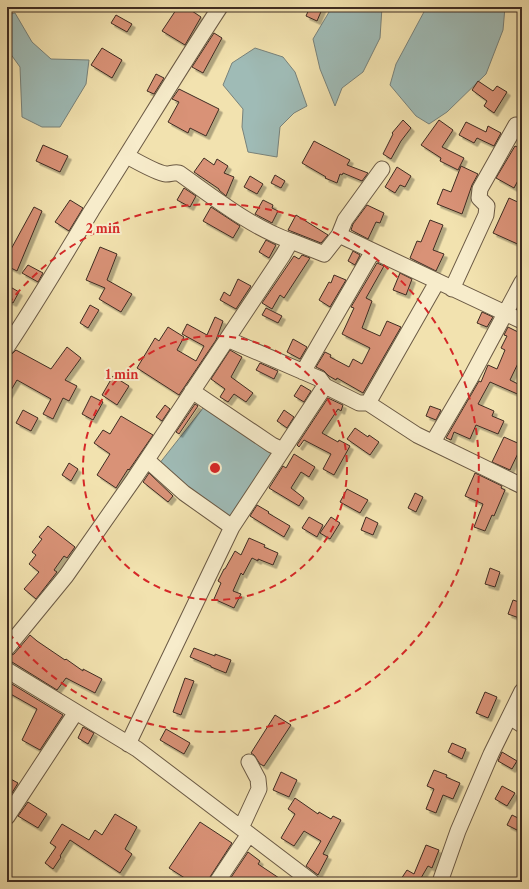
<svg xmlns="http://www.w3.org/2000/svg" width="529" height="889" font-family="'Libre Caslon Text',serif">
	<style>
		.water { fill: #9fbbb6; stroke: #78827b }
		.building { fill: #d99277; stroke: #3e2c22; filter: url(#shadow) }
		.lines { fill: none; stroke-linecap: round; stroke-linejoin: round }
		.minor-casing { stroke: #6b5a45; stroke-width: 17 }
		.minor { stroke: #f7eccb; stroke-width: 15 }
		.ring { fill: none; stroke: #d62828; stroke-width: 2; stroke-dasharray: 7 5 }
		.centre { fill: #d62828; stroke: #f7eccb; stroke-width: 2 }
		.ring-label { font-size: 12px; text-anchor: middle; font-weight: bold; fill: #d62828; stroke: #f7eccb; stroke-width: 4; stroke-linejoin: round; paint-order: stroke }
	</style>
	<defs>
		<filter id="shadow"><feDropShadow dx="3.5" dy="3.5" stdDeviation="0" flood-color="#0004"/></filter>
	</defs>
	<rect width="100%" height="100%" fill="#f2e2af"/>
	<filter id="stains"><feTurbulence type="fractalNoise" baseFrequency=".005" numOctaves="4"/><feColorMatrix values="0 0 0 0 .2 0 0 0 0 .09 0 0 0 0 .02 0 0 0 .5 -.17"/></filter>
	<radialGradient id="worn" r=".72"><stop offset=".6" stop-color="#630" stop-opacity="0"/><stop offset="1" stop-color="#630" stop-opacity=".3"/></radialGradient>
	<!-- water -->
	<path class="water" d="M332 7H382L380 38 363 72 342 88 335 106 320 69 313 39Z
		M430 7H505L503 30 486 74 447 112 429 124 416 116 390 85 396 64 425 10Z
		M15 13 32 42 51 59 89 60 86 84 60 127H42L22 117 20 67 7 49V15Z
		M255 48 283 57 295 72 307 106 294 113 280 127 277 157 248 152 242 127 243 109 223 85 232 63Z
		M207 403 282 452 234 522 226 520 159 464Z"/>
	<!-- building -->
	<path class="building" d="M178 7H186L201 17 185 45 162 31Z
		M310 7H323L317 21 306 16Z
		M116 15 132 24 127 32 111 23Z
		M214 33 222 38 203 73 192 67Z
		M102 48 122 60 112 78 91 65Z
		M156 74 164 78 154 94 147 91Z
		M478 81 493 91 497 86 507 92 494 113 484 106 487 101 472 90Z
		M179 89 219 109 206 136 190 128 188 133 168 122 179 102 172 99Z
		M403 120 411 128 401 141 391 159 383 154 393 134 392 133Z
		M439 120 453 130 442 147 464 158 458 170 440 161 441 158 421 145Z
		M466 122 486 132 488 126 501 133 494 146 477 138 474 143 459 135Z
		M314 141 350 160 347 165 368 173 362 181 343 173 342 175 340 174 337 183 325 178 326 177 302 163Z
		M43 145 68 156 60 172 36 161Z
		M515 146 522 149V160L518 169 522 171V173L514 188 496 178Z
		M204 158 214 165 217 159 228 166 224 173 234 177 226 196 219 190V189L194 172Z
		M461 166 478 174 472 185 462 214 437 204 443 189 451 192Z
		M397 167 411 176 405 187 400 185 395 193 385 187Z
		M275 175 285 181 281 188 271 183Z
		M250 176 263 184 257 194 244 187Z
		M184 188 196 196 190 207 177 200Z
		M509 198 522 204V246L493 233Z
		M70 200 83 208 69 231 55 222Z
		M263 200 273 205 272 208 278 211 272 223 255 214Z
		M367 205 384 213 380 223 376 222 368 239 351 230 353 224Z
		M34 207 42 211 17 271 7 266V249L10 251Z
		M211 207 240 226 233 238 203 221Z
		M296 215 328 235 321 243 288 230Z
		M430 220 443 225 433 250 444 254 436 271 410 258 417 241 421 242Z
		M266 240 276 245 269 258 259 252Z
		M100 247 117 254 107 280 132 294 121 312 99 299 105 288 86 280Z
		M353 251 360 255 355 265 348 261Z
		M302 255 310 258 284 298 280 295 272 309 262 303 294 256 299 259Z
		M377 263 384 266 366 298 372 301 362 328 380 336 387 321 401 327 363 393 337 378 336 380 329 376 324 371 316 367 325 352 331 355 330 357 349 367 353 359 362 364 370 348 342 334 354 308 351 307Z
		M28 265 43 273 38 282 22 273Z
		M400 273 412 279 406 295 393 290Z
		M334 275 346 280 330 307 319 300 329 282 331 283Z
		M238 279 251 286 236 309 220 300 224 292 230 296Z
		M7 285 19 292 13 303 7 300Z
		M90 305 99 310 88 328 80 323Z
		M266 308 282 316 278 323 262 315Z
		M482 312 493 317 487 327 477 323Z
		M215 317 223 321 216 340 179 395 137 368 155 338 159 341 168 327 184 337 177 350 196 361 204 346 182 334 187 324 207 335Z
		M508 327 522 334V355L510 380 522 386V396L490 382 478 404 494 411 492 416 504 421 498 434 476 425 470 439 454 432 451 440 446 438 479 381 481 382 488 365 497 369 505 350 501 348 507 336 504 335Z
		M293 339 307 347 300 359 287 352Z
		M67 347 81 358 65 380 77 386 69 401 63 398 53 419 43 414 51 399 17 380 7 397V356L11 355 16 350 51 369Z
		M230 350 242 357 231 377 253 393 246 402 234 394 228 402 220 397 225 389 211 379Z
		M260 363 278 371 274 379 256 370Z
		M113 376 129 386 117 405 102 395Z
		M301 385 311 391 304 402 294 396Z
		M91 396 103 402 93 420 82 414Z
		M328 398 343 405 341 411 338 409 322 433 338 442 339 440 350 446 334 475 323 469 331 454 304 440 299 447 297 445Z
		M195 404 198 406 179 434 176 432Z
		M165 405 170 409 162 421 156 417Z
		M430 406 441 410 436 420 426 416Z
		M23 410 38 418 31 431 16 423Z
		M284 410 294 417 287 428 277 421Z
		M121 416 153 435 129 470 128 469 116 488 97 475 110 454 94 443 103 430 110 434Z
		M355 428 368 437 369 435 379 442 370 455 347 439Z
		M504 437 522 445 510 470 492 462Z
		M294 454 315 467 309 477 301 472 291 488 304 498 299 506 269 488 283 466 286 468Z
		M69 463 78 469 71 481 62 475Z
		M149 473 173 496 168 502 143 482Z
		M475 473 502 486 501 488 505 490 494 516 492 515 485 531 474 527 483 504 465 496Z
		M347 489 368 500 360 513 340 502Z
		M415 493 423 497 416 512 408 508Z
		M257 505 269 512 268 513 290 526 284 537 250 516Z
		M309 517 323 525 317 537 302 528Z
		M331 517 340 523 330 539 320 533Z
		M366 517 378 523 373 535 361 530Z
		M48 526 75 547 67 558 64 556 54 570 57 572 36 599 24 589 39 572 29 564 36 555 32 552 42 539 39 537Z
		M249 538 265 545 264 547 278 553 273 565 258 559V561L252 558 243 575 241 573 233 591 241 594 234 608 214 599 221 583 218 581 224 569H225L235 551 241 555Z
		M490 568 500 572 495 587 485 584Z
		M513 600 522 603V619L508 614Z
		M30 635 37 641 65 660 66 659 83 671V669L102 679 95 693 66 678 57 690 12 662 7 661V657L14 654Z
		M194 648 215 656V654L231 660 226 673 211 667V666L190 657Z
		M185 678 194 681 181 715 173 712Z
		M7 681 63 715 40 750 22 740 37 709 7 692Z
		M485 692 497 697 488 718 476 713Z
		M275 715 291 725 264 766 260 764 254 755 251 753Z
		M83 727 94 733 88 744 78 738Z
		M166 729 190 743 184 754 160 740Z
		M452 743 466 749 462 759 448 752Z
		M502 752 517 761 512 769 498 761Z
		M434 770 447 775 446 777 460 783 453 799 443 795 436 813 426 809 434 789 427 786Z
		M281 772 297 780 289 797 273 790Z
		M7 777 18 783 7 801Z
		M502 786 515 793 507 806 495 799Z
		M295 798 318 814 319 812 331 819 333 816 341 820 323 854 328 856 318 875 306 866 321 841 304 831 294 846 281 838 295 814 288 809Z
		M28 802 47 814 38 828 18 816Z
		M115 814 137 827 125 849 132 854 120 873 70 840 60 856 61 857 53 869 45 863 56 847 50 843 62 824 89 840 95 830 102 835Z
		M512 815 522 820V824L519 831 507 825Z
		M200 822 232 843 210 877 208 882H191L169 868Z
		M426 845 439 850 432 868 428 866 421 878 427 882H406L401 879 407 870 414 874Z
		M248 852 260 861 258 864 285 882H228Z"/>
	<g class="lines">
		<defs>
			<path id="minor" d="M339 235 522 321
				M291 241 324 254 339 235 345 220 382 169
				M452 289 486 215 487 206 479 198 480 189 516 125
				M227 339 320 379 325 386 359 403H368L417 435 522 486
				M7 347C37 302 64 256 92 210 135 143 176 74 220 7
				M303 372 373 251
				M192 391 272 445 283 450
				M368 403 437 282
				M433 442 470 379 522 282
				M147 460 184 493 232 527
				M7 648 66 576 134 479 283 255 291 241C252 228 213 197 179 173 174 172 171 174 166 174 157 173 136 161 127 156
				M7 670 137 749 312 882
				M510 717 522 725
				M128 744 232 527 325 386
				M7 817 76 712
				M241 828 259 789 258 779 249 762
				M217 882 249 834
				M440 882 458 831 491 754 522 691"/>
		</defs>
		<!-- minor casing -->
		<use href="#minor" class="minor-casing"/>
		<!-- minor -->
		<use href="#minor" class="minor"/>
	</g>
	<!-- distance rings -->
	<g class="ring">
		<circle cx="215" cy="468" r="132"/>
		<path d="M8 304A264 264 0 1 1 8 632"/>
	</g>
	<circle cx="215" cy="468" r="6" class="centre"/>
	<g class="ring-label">
		<text x="103" y="233">2 min</text>
		<text x="122" y="379">1 min</text>
	</g>
	<!-- margin -->
	<rect width="529" height="889" fill="none" stroke="#f2e2af" stroke-width="24"/>
	<rect x="8" y="8" width="513" height="873" fill="none" stroke="#3e2c22" stroke-width="2"/>
	<rect x="12" y="12" width="505" height="865" fill="none" stroke="#3e2c22"/>
	<rect width="100%" height="100%" filter="url(#stains)"/>
	<rect width="100%" height="100%" fill="url(#worn)"/>
</svg>
